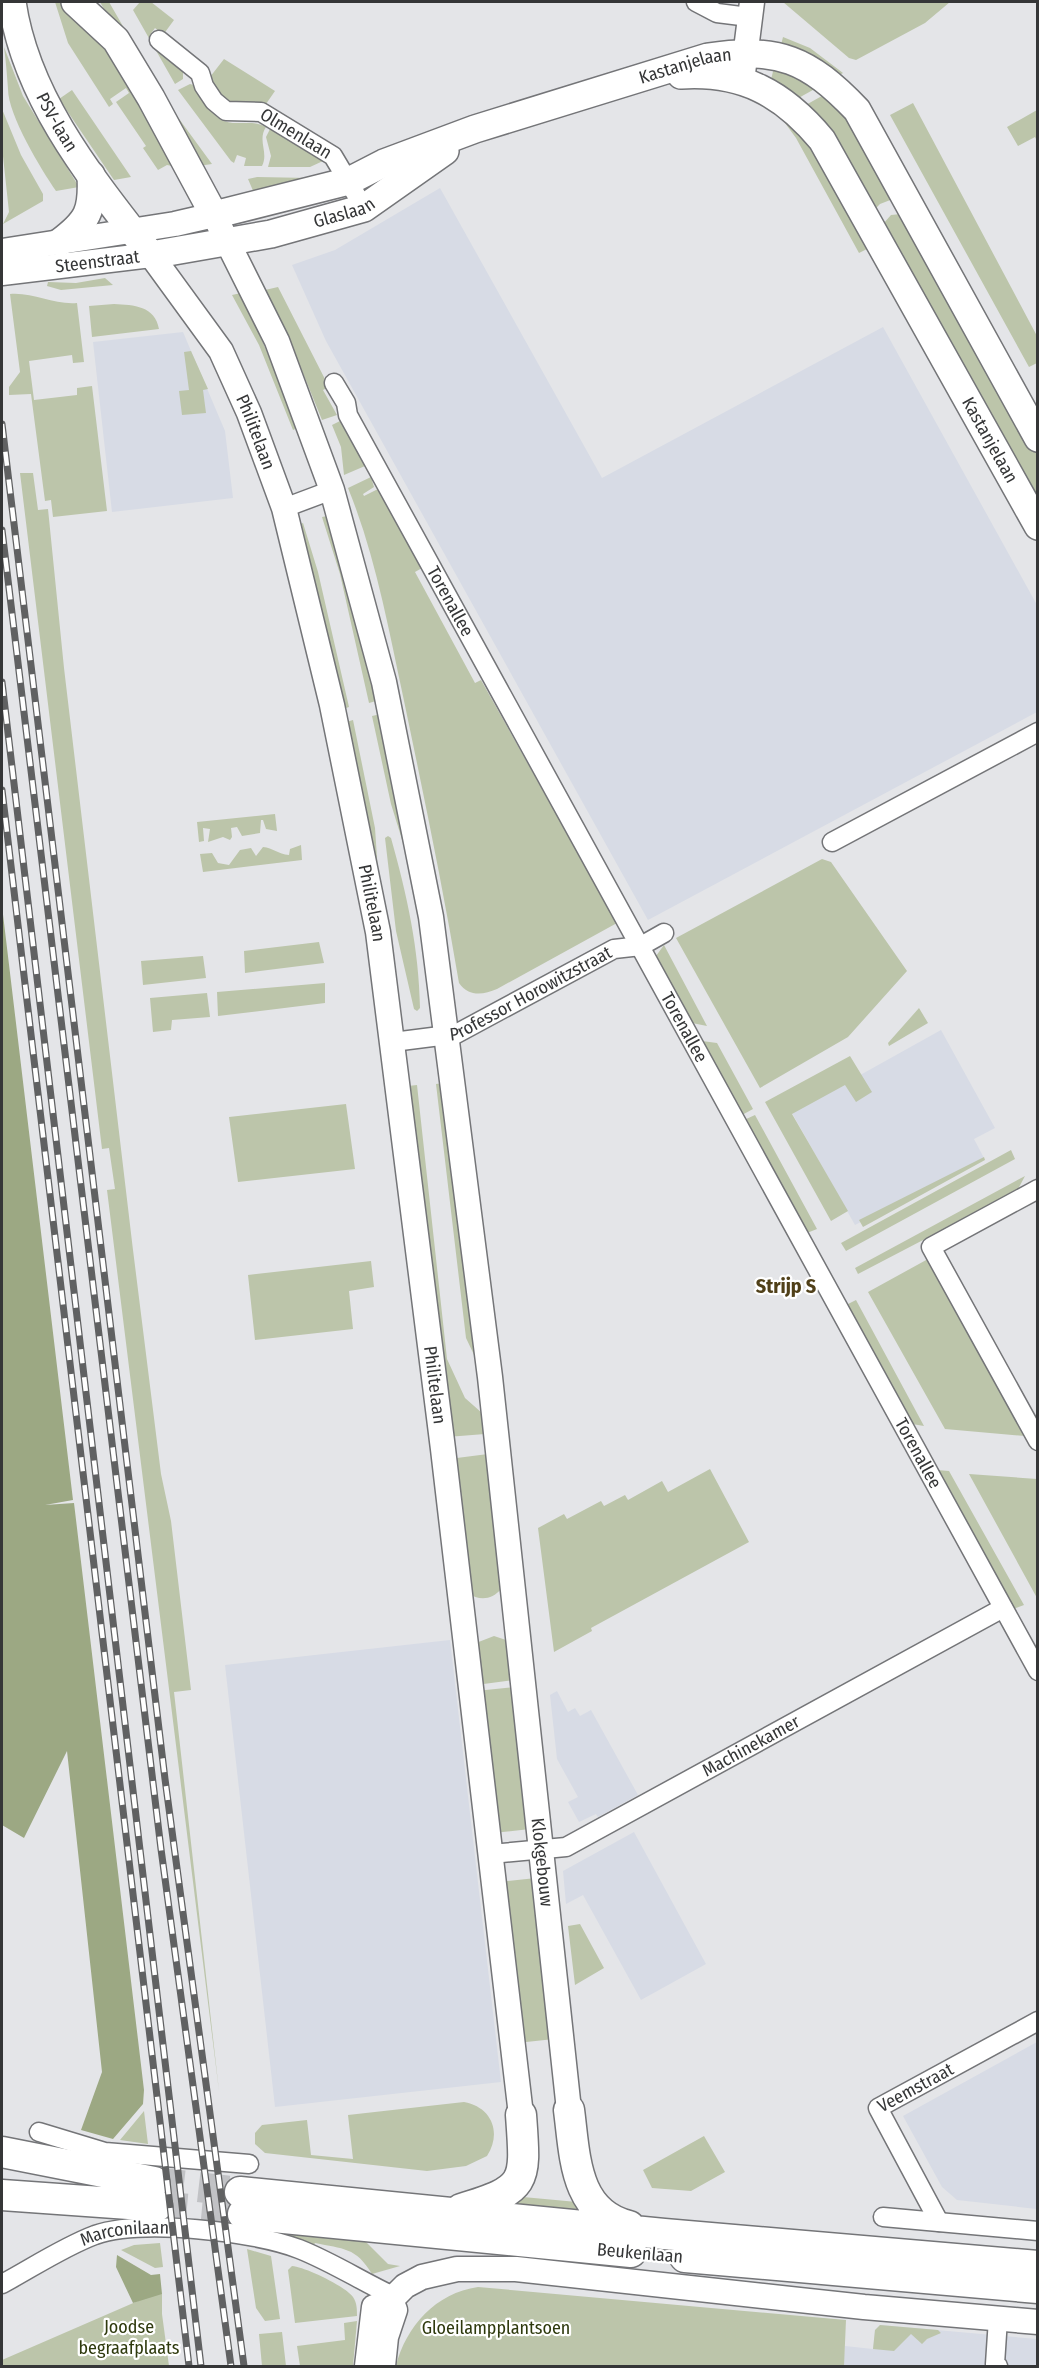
<svg xmlns="http://www.w3.org/2000/svg" width="1039" height="2368" font-family="'Fira Sans Condensed',sans-serif">
	<style>
		.built { fill: #d7dbe5 }
		.green { fill: #bcc5aa }
		.forest { fill: #9ca883 }
		.lines { fill: none; stroke-linecap: round; stroke-linejoin: round }
		.primary-tunnel { stroke: #c1c2c5; stroke-width: 30; stroke-dasharray: 30 15; stroke-linecap: butt }
		.minor-casing { stroke: #747578; stroke-width: 21 }
		.tertiary-casing { stroke: #747578; stroke-width: 27 }
		.secondary-casing { stroke: #747578; stroke-width: 30 }
		.primary-casing { stroke: #747578; stroke-width: 33 }
		.minor { stroke: #fff; stroke-width: 18 }
		.tertiary { stroke: #fff; stroke-width: 24 }
		.secondary { stroke: #fff; stroke-width: 27 }
		.primary { stroke: #fff; stroke-width: 30 }
		.rail-casing { stroke: #606162; stroke-width: 7 }
		.rail { stroke: #fff; stroke-width: 4.5; stroke-dasharray: 14; stroke-linecap: butt }
		.labels { text-anchor: middle; dominant-baseline: central; stroke-width: 4.5; stroke-linejoin: round; paint-order: stroke }
		.street-label { font-size: 18px; fill: #353637; stroke: #fff }
		.park-label { font-size: 18px; fill: #2e390d; stroke: #fff }
		.neighbourhood-label { font-size: 20px; font-weight: bold; fill: #504019; stroke: #fff }
	</style>
	<rect width="100%" height="100%" fill="#e4e5e8"/>
	<!-- built -->
	<path class="built" d="M440 188 602 478 883 327 1037 605V712L648 920 326 341 292 265 335 250Z
		M183 332 225 431 233 498 112 512 93 342Z
		M941 1030 995 1128 974 1139 984 1158 855 1225 792 1113Z
		M450 1640 501 2082 275 2107 225 1665Z
		M557 1691 568 1712 575 1708 580 1716 591 1710 638 1795 598 1817 596 1814 579 1822 568 1802 578 1797 557 1759 550 1695Z
		M634 1832 706 1964 641 2000 583 1895 566 1904 563 1871Z
		M1037 2042V2209L957 2200 942 2187 903 2116Z
		M880 2325 1037 2339V2366H843L845 2346 873 2349 875 2330Z"/>
	<!-- green -->
	<path class="green" d="M55 2H65L92 23 182 168 167 165 158 170 143 148 146 146 116 102 129 93 126 88 110 99 113 104 109 107 68 43Z
		M100 2H109L166 101 212 164 198 166 173 129Z
		M140 2H151L174 20 163 35 155 28 150 35 161 55 183 72V79L175 84 133 10Z
		M783 2H950L925 23 856 60 849 58Z
		M783 37 810 48 843 73 836 77 780 49Z
		M4 47 23 96 79 187 56 191C41 169 8 115 8 89 7 76 6 61 4 47Z
		M224 59 275 91 266 104C245 111 212 104 210 77Z
		M775 63 820 86 795 100 770 84Z
		M190 84C204 86 207 111 220 119 234 128 251 118 266 127 257 141 269 152 262 166H244L246 158 237 155 234 163 231 161 178 90Z
		M72 90 131 177 114 180 59 99Z
		M829 92 898 197 880 204 870 214 804 106Z
		M913 103 1037 336V363L1029 367 890 115Z
		M2 109 21 155 43 194V201L3 224 9 212 2 147Z
		M1037 110V141L1035 137 1018 146 1007 127Z
		M782 119 796 121 867 249 859 253 796 138Z
		M270 129 323 161 310 167H268L271 156 266 137Z
		M257 177 310 178 254 193 248 179Z
		M901 214 1037 448V504L883 224 891 215Z
		M105 278 113 285 61 290 47 286 48 282 76 283Z
		M278 287 329 387 323 390 337 415 322 420 296 356 265 290Z
		M241 293 300 427 293 430 259 345 232 295Z
		M10 294C33 292 54 305 77 303L84 362 73 363 72 355 29 361 34 400 77 395V388L92 386 107 511 53 517 51 500 45 501 31 394 9 395V387L20 372Z
		M114 304C134 305 155 306 159 329L92 337 89 306Z
		M191 351 208 389 203 390 206 413 182 415 179 391 189 390 184 352Z
		M340 421 365 466 344 475 341 447 332 425Z
		M20 473H33L38 510 48 509 64 668 133 1250 161 1474 171 1521 191 1690 174 1692 219 2091 107 1190 115 1189 109 1148 102 1149Z
		M371 477 374 487 363 494 364 496 378 489 422 568 415 572 475 683 481 680 617 923 497 989C483 995 469 997 459 983 443 887 423 792 403 696 388 626 375 554 348 488Z
		M327 516 356 606 376 701 369 703 340 574 322 517Z
		M303 523 318 572 349 707 340 710 295 526Z
		M381 714 408 859 391 804 372 716Z
		M353 720 375 828 380 902 343 723Z
		M275 814 277 831 266 829 263 820H261L260 833 242 836 237 827 231 828 232 837 230 840 223 837 208 842 210 829 203 828 204 841 199 842 197 822Z
		M388 836 391 838C407 895 419 949 420 1008L417 1011 414 1009 396 931 385 838Z
		M301 845 302 860 203 872 200 854 212 853 218 863 229 865 240 850 251 848 256 856 263 847C273 848 278 854 289 855L290 849Z
		M822 859 831 862 907 971 848 1037 760 1088 676 938Z
		M319 942 324 963 245 973 244 951Z
		M664 945 707 1026 692 1023 658 963 656 956Z
		M203 956 206 978 143 985 141 961Z
		M325 983V1003L218 1016 217 992Z
		M207 993 210 1017 172 1020 171 1030 153 1032 150 998Z
		M919 1008 928 1023 889 1046 888 1043Z
		M702 1041 717 1043 753 1109 742 1115Z
		M850 1056 872 1092 856 1102 845 1085 792 1114 848 1211 831 1221 765 1102Z
		M444 1083 476 1359 466 1338 436 1084Z
		M417 1085 447 1359 465 1398 482 1413 485 1434 447 1437 408 1086Z
		M346 1104 355 1169 238 1182 229 1117Z
		M755 1115 817 1229 807 1233 744 1120Z
		M1011 1150 1015 1159 846 1251 841 1243Z
		M984 1157 985 1160 863 1227 859 1220Z
		M1025 1176 1017 1191 858 1274 855 1268Z
		M928 1259 1025 1436 945 1429 868 1292Z
		M371 1261 374 1287 349 1291 353 1329 255 1340 248 1275Z
		M856 1300 924 1426 912 1424 846 1305Z
		M488 1454 501 1589C492 1600 479 1601 468 1593L449 1459Z
		M710 1469 749 1542 591 1628 592 1631 554 1652 538 1528 564 1514 567 1519 601 1501 604 1506 625 1495 628 1500 662 1481 668 1492Z
		M937 1470 949 1471 1024 1605 1013 1609Z
		M969 1474 1037 1479V1598Z
		M494 1636 506 1640 510 1647 514 1680 476 1685V1643Z
		M514 1687 530 1829 493 1833 476 1691Z
		M536 1878 554 2039 517 2043 498 1882Z
		M580 1924 604 1968 575 1985 568 1926Z
		M464 2102C492 2107 502 2133 487 2156L466 2166 427 2171 265 2153 255 2144V2133L262 2125 307 2120 311 2155 353 2159 348 2115Z
		M144 2111 148 2144 120 2140Z
		M704 2136 725 2172 691 2191 652 2188 643 2170Z
		M523 2197 577 2202 588 2213 510 2206Z
		M262 2226 364 2240 388 2264 400 2266 372 2274C356 2247 343 2249 315 2243L313 2247 270 2232Z
		M160 2243 163 2267 155 2268 121 2250 134 2245Z
		M247 2249 271 2256 280 2319 265 2321 256 2308Z
		M292 2266C305 2267 345 2286 353 2297 357 2303 357 2309 357 2316L295 2323 288 2270Z
		M478 2287 846 2320 844 2366H396C406 2326 436 2293 478 2287Z
		M154 2294H162V2314L169 2366H2V2360Z
		M357 2321 353 2366H300L297 2346 345 2340 344 2323Z
		M880 2325 938 2330 941 2333 927 2339 922 2344 911 2334 894 2351 873 2349 875 2330Z
		M282 2332 286 2366H262L259 2334Z"/>
	<!-- forest -->
	<path class="forest" d="M2 906 73 1500 45 1505 74 1503 144 2090 143 2104 113 2139 81 2130 102 2072 67 1751 24 1838 2 1825Z
		M117 2255 151 2275 160 2274 162 2294 133 2303 116 2267Z"/>
	<g class="lines">
		<!-- primary-tunnel -->
		<path class="primary-tunnel" d="M154 2182 240 2192
			M157 2206 243 2214"/>
		<defs>
			<g id="minor">
				<path d="M696 2 717 13 749 17"/>
				<path id="s1" d="M159 40 200 73 204 86 214 101 226 111 261 112 333 156 364 208"/>
				<path id="s2" d="M334 383 346 403 348 415 1038 1671"/>
				<path d="M284 508 332 490"/>
				<path d="M832 842 1038 732"/>
				<path id="s3" d="M393 1042 456 1034 614 949 641 946 664 933"/>
				<path d="M1038 1189 931 1247 1038 1441"/>
				<path id="s4" d="M491 1854 566 1847 1003 1608"/>
				<path d="M39 2132 105 2152 249 2164"/>
				<path d="M883 2217 1038 2231"/>
				<path id="s5" d="M939 2222 878 2108 1038 2021"/>
				<path id="s6" d="M2 2284C32 2268 63 2247 95 2235 141 2219 253 2231 299 2249 332 2262 361 2281 393 2296"/>
				<path d="M998 2366 995 2364 998 2319"/>
			</g>
			<g id="tertiary">
				<path d="M743 73 752 2"/>
				<path id="s7" d="M214 215 277 341 332 490 384 682 431 917 490 1377 569 2110"/>
				<path d="M2 251 175 224 214 215"/>
				<path id="s8" d="M151 255 221 351 249 413 284 508 332 705 378 932 443 1449 521 2115"/>
				<path id="s9" d="M2 273 151 255"/>
				<path d="M367 2366 374 2307 391 2300 405 2286 422 2277 457 2269H516L864 2307 1038 2322"/>
				<path d="M383 2366 386 2337 395 2310 391 2300"/>
			</g>
			<g id="secondary">
				<path id="s10" d="M12 2C26 99 92 179 151 255L271 234 364 208 445 151"/>
				<path id="s11" d="M75 2 116 40 151 98 214 215 349 181 384 163 475 129 708 57C779 47 808 59 857 110L1038 438"/>
				<path id="s12" d="M681 75C742 71 783 93 822 140L1038 526"/>
				<path d="M60 242C88 221 93 211 91 175"/>
			</g>
			<path id="primary" d="M569 2110C575 2155 574 2213 629 2226
				M2 2152 154 2182
				M240 2192 664 2234 1038 2266
				M2 2195 157 2206
				M461 2209C528 2189 526 2183 521 2115
				M243 2214 631 2252
				M685 2257 1038 2288"/>
		</defs>
		<!-- minor casing -->
		<use href="#minor" class="minor-casing"/>
		<!-- tertiary casing -->
		<use href="#tertiary" class="tertiary-casing"/>
		<!-- secondary casing -->
		<use href="#secondary" class="secondary-casing"/>
		<!-- primary casing -->
		<use href="#primary" class="primary-casing"/>
		<!-- minor -->
		<use href="#minor" class="minor"/>
		<!-- tertiary -->
		<use href="#tertiary" class="tertiary"/>
		<!-- secondary -->
		<use href="#secondary" class="secondary"/>
		<!-- primary -->
		<use href="#primary" class="primary"/>
		<defs>
			<path id="rail" d="M2 424 165 1779 244 2366
				M2 530 161 1849 231 2366
				M2 682 201 2366
				M2 790 189 2366"/>
		</defs>
		<!-- rail casing -->
		<use href="#rail" class="rail-casing"/>
		<!-- rail -->
		<use href="#rail" class="rail"/>
	</g>
	<g class="labels">
		<!-- street labels -->
		<g class="street-label">
			<text stroke="none"><textPath href="#s11" startOffset="752">Kastanjelaan</textPath></text>
			<text stroke="none"><textPath href="#s10" startOffset="129">PSV-laan</textPath></text>
			<text stroke="none"><textPath href="#s1" startOffset="176">Olmenlaan</textPath></text>
			<text stroke="none"><textPath href="#s10" startOffset="490">Glaslaan</textPath></text>
			<text stroke="none"><textPath href="#s9" startOffset="96">Steenstraat</textPath></text>
			<text stroke="none"><textPath href="#s8" startOffset="207">Philitelaan</textPath></text>
			<text stroke="none"><textPath href="#s12" startOffset="506">Kastanjelaan</textPath></text>
			<text stroke="none"><textPath href="#s2" startOffset="248">Torenallee</textPath></text>
			<text stroke="none"><textPath href="#s8" startOffset="693">Philitelaan</textPath></text>
			<text stroke="none"><textPath href="#s3" startOffset="148">Professor Horowitzstraat</textPath></text>
			<text stroke="none"><textPath href="#s2" startOffset="734">Torenallee</textPath></text>
			<text stroke="none"><textPath href="#s8" startOffset="1179">Philitelaan</textPath></text>
			<text stroke="none"><textPath href="#s2" startOffset="1220">Torenallee</textPath></text>
			<text stroke="none"><textPath href="#s4" startOffset="286">Machinekamer</textPath></text>
			<text stroke="none"><textPath href="#s7" startOffset="1690">Klokgebouw</textPath></text>
			<text stroke="none"><textPath href="#s5" startOffset="172">Veemstraat</textPath></text>
			<text stroke="none"><textPath href="#s6" startOffset="135">Marconilaan</textPath></text>
			<text transform="translate(640 2253) rotate(5)">Beukenlaan</text>
		</g>
		<!-- park labels -->
		<g class="park-label">
			<text x="129" y="2327">Joodse<tspan x="129" dy="21">begraafplaats</tspan></text>
			<text x="496" y="2328">Gloeilampplantsoen</text>
		</g>
		<!-- neighbourhood labels -->
		<g class="neighbourhood-label">
			<text x="786" y="1286">Strijp S</text>
		</g>
	</g>
	<!-- border -->
	<rect width="1039" height="2368" fill="none" stroke="#353637" stroke-width="6"/>
</svg>
